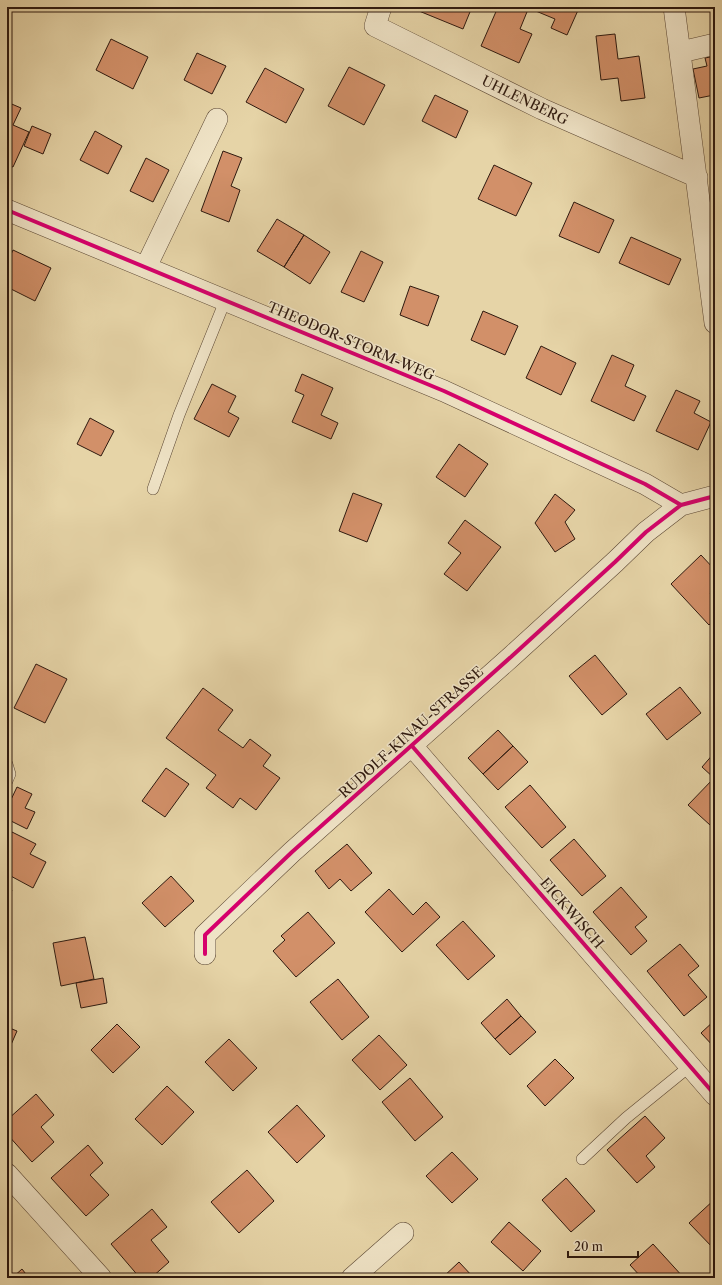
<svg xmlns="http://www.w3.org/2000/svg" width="722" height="1285" font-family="'Libre Caslon Text',serif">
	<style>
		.building { fill: #d29069; stroke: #2e190f }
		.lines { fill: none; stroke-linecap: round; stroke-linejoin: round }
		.lane-casing { stroke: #5c4835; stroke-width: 12 }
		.street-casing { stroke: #5c4835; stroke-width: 22 }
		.lane { stroke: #efe3c6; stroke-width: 11 }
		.street { stroke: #efe3c6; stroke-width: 21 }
		.cycleway-casing { stroke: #efe3c6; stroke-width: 6 }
		.cycleway { stroke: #d6006c; stroke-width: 4 }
		.labels { text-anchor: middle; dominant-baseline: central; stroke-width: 3; stroke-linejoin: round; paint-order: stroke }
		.street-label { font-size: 14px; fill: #2e190f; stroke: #efe3c6 }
	</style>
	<rect width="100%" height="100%" fill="#e6d4a7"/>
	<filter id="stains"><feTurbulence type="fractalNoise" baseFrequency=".005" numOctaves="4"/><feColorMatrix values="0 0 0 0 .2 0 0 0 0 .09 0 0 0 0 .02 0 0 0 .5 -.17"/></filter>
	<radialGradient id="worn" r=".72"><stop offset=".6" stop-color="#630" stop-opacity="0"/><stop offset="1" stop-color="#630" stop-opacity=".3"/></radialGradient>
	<!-- building -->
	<path class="building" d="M420 7H472L463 29 419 11Z
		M498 7H529L520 29 532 34 519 63 481 46Z
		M532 7H576L579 8 567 35 551 28 555 19 531 9Z
		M615 34 618 59 639 56 645 98 621 101 618 78 601 80 596 36Z
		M111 39 148 57 133 89 96 70Z
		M197 53 226 66 212 94 184 80Z
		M715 56V99L714 95 699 98 693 69 707 66 705 58Z
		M349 67 385 85 364 125 328 106Z
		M265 68 304 89 286 123 246 102Z
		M435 95 468 111 456 138 422 121Z
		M7 102 21 108 13 125 29 132 13 167 7 165Z
		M32 126 51 134 43 154 24 146Z
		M95 131 122 146 108 174 80 160Z
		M223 151 242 158 231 186 240 190 229 222 201 211Z
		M146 158 169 170 153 202 130 191Z
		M494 165 532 183 516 216 478 199Z
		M574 202 614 220 599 253 559 236Z
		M277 219 304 235 284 267 257 251Z
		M304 235 330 252 310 284 284 267Z
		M631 237 681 259 669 285 619 263Z
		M13 250 51 268 35 301 7 287V263Z
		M361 251 383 262 364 302 341 292Z
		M410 286 439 296 428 326 400 315Z
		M483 311 518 326 505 355 471 340Z
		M541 346 576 363 561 395 526 378Z
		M612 355 634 365 625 386 646 396 634 421 591 401Z
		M302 374 333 388 321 415 338 423 331 439 292 422 304 395 295 391Z
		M212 384 236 396 228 412 239 418 229 437 194 419Z
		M676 390 700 401 694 413 711 422 698 450 656 431Z
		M90 418 114 431 101 456 77 444Z
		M459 444 488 464 465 497 436 477Z
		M353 493 382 504 367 542 339 531Z
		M555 494 575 510 565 522 575 539 555 552 535 523Z
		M465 520 501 547 467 591 444 574 461 553 448 543Z
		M701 555 715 570V588L710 593 715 599V619L709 625 671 584Z
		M595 655 627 694 602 715 569 676Z
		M36 664 67 679 45 723 14 708Z
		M680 687 701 713 667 740 646 714Z
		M203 688 233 710 218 730 243 748 250 739 271 755 263 766 280 778 256 810 240 798 233 808 206 788 216 775 166 738Z
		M498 730 513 746 483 774 468 758Z
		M513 746 528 762 498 790 483 774Z
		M715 752V819L710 825 688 805 714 778 702 767Z
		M166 768 189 784 165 817 142 801Z
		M530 785 566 827 542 848 505 807Z
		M17 787 32 794 25 808 35 812 27 829 7 819V808Z
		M12 832 36 844 30 854 46 862 33 888 7 874V842Z
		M574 839 606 876 582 896 550 860Z
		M347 844 372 873 351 891 340 879 329 889 315 871Z
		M171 876 194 901 165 927 142 903Z
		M621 887 647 917 635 927 647 941 631 955 593 912Z
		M7 888 12 890 7 899Z
		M389 889 413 915 426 902 440 917 402 952 365 912Z
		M308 912 335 943 296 977 273 951 285 940 281 936Z
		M463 921 495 956 468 980 436 945Z
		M85 937 94 979 61 986 53 943Z
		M680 944 699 966 688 975 707 997 684 1016 647 971Z
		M103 978 107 1003 81 1008 76 983Z
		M338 979 369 1017 342 1040 310 1002Z
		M507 999 521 1016 495 1039 481 1023Z
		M521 1016 536 1032 510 1055 495 1039Z
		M715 1020V1048L701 1033Z
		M117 1024 140 1047 113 1073 91 1050Z
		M7 1027 17 1031 7 1054Z
		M379 1035 407 1065 380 1090 352 1060Z
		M229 1039 257 1068 233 1091 205 1062Z
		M555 1059 574 1078 545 1106 527 1086Z
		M410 1078 443 1117 415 1141 382 1102Z
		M167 1086 194 1112 162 1145 135 1119Z
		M36 1094 54 1115 41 1127 54 1142 32 1162 7 1134V1120Z
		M297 1105 325 1136 297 1163 268 1132Z
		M645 1116 665 1138 646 1156 655 1167 637 1183 607 1150Z
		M88 1145 103 1163 90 1175 109 1195 86 1216 51 1178Z
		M452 1152 478 1179 452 1203 426 1176Z
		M247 1170 274 1201 239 1233 211 1202Z
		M566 1178 595 1211 571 1232 542 1200Z
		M715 1199V1250L689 1223Z
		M152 1209 167 1227 151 1240 169 1262 151 1278H140L111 1244Z
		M509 1222 541 1251 523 1271 491 1242Z
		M653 1244 684 1278H642L630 1265Z
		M459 1262 474 1278H442Z
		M22 1269 29 1278H12Z
		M192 1274 196 1278H188Z"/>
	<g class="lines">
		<defs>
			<path id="lane" d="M153 489 179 415 225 301
				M7 764 10 774 7 781
				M582 1159 626 1118 690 1066"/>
			<path id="street" d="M381 7 375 26 542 109 697 177
				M674 7 715 323
				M681 52 715 44
				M7 210 444 391 645 484 681 505
				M146 267 217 119
				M412 746 715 1095
				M205 954V935L292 852 512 656 615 562 646 532 681 505 715 496
				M7 1174 101 1278
				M352 1278 403 1233"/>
		</defs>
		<!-- lane casing -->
		<use href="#lane" class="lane-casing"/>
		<!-- street casing -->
		<use href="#street" class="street-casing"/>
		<!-- lane -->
		<use href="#lane" class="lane"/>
		<!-- street -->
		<use href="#street" class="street"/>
		<defs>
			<path id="cycleway" d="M7 210 444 391 645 484 681 505
				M412 746 715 1095
				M205 954V935L292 852 512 656 615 562 646 532 681 505 715 496"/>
		</defs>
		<!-- cycleway casing -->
		<use href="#cycleway" class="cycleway-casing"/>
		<!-- cycleway -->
		<use href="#cycleway" class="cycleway"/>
	</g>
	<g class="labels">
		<!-- street labels -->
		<g class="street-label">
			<text transform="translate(525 100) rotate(26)">UHLENBERG</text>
			<text transform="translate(351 341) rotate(23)">THEODOR-STORM-WEG</text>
			<text transform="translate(411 732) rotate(-42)">RUDOLF-KINAU-STRASSE</text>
			<text transform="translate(572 913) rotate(49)">EICKWISCH</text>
		</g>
	</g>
	<!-- margin -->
	<rect width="722" height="1285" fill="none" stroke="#e6d4a7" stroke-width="24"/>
	<rect x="8" y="8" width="706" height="1269" fill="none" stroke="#2e190f" stroke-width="2"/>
	<rect x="12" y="12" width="698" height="1261" fill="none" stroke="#2e190f"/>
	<!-- scale -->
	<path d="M568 1251v6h70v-6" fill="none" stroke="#2e190f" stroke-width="2"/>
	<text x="574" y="1251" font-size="12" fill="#2e190f" stroke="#efe3c6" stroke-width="3" paint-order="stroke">20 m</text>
	<rect width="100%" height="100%" filter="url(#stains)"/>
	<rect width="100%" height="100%" fill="url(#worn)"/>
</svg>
